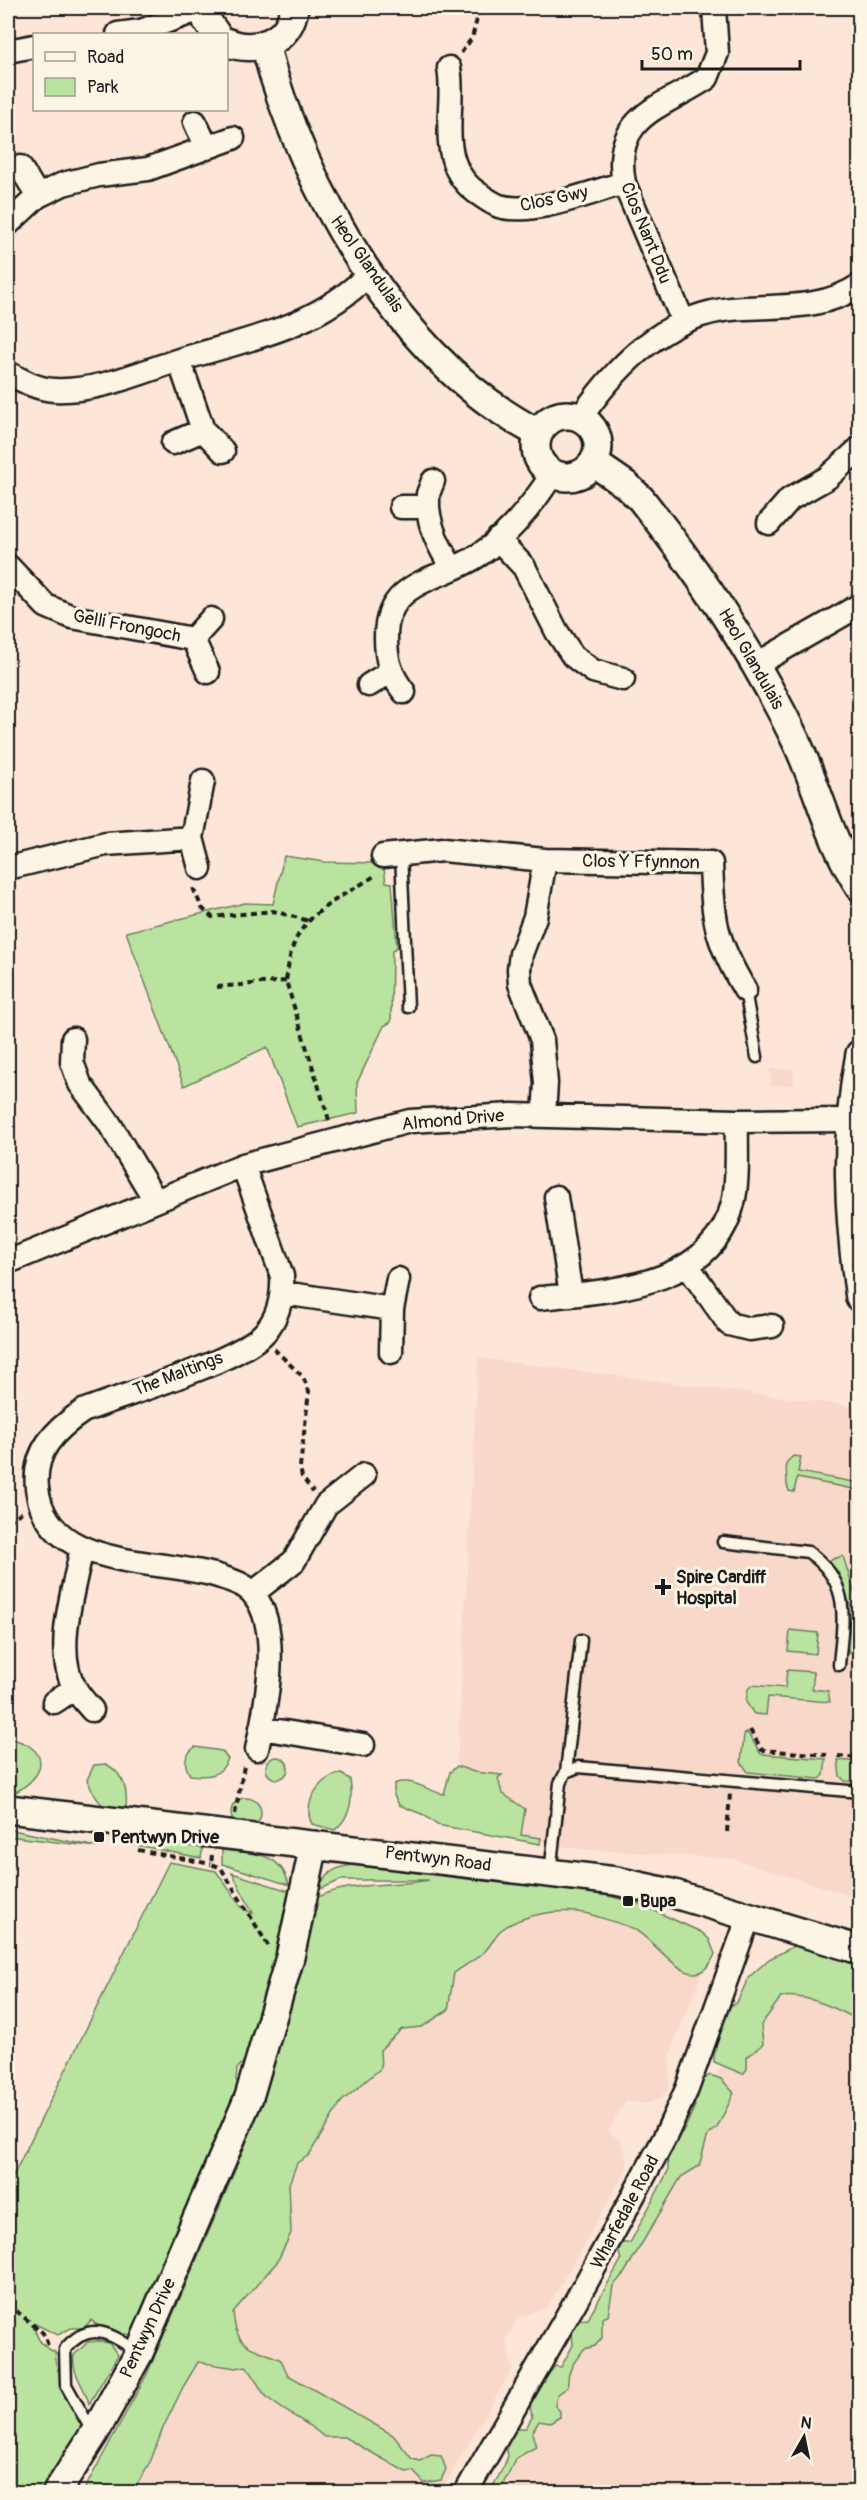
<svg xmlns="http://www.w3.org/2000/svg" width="867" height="2500" font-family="Pangolin,sans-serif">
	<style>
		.built { fill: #f8d8c9 }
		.green { fill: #bae3a0; stroke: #6b805e; stroke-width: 1.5 }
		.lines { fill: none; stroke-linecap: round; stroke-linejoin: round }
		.service-casing { stroke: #1c1c1c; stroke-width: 15 }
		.minor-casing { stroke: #1c1c1c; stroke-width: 27 }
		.tertiary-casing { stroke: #1c1c1c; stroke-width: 32 }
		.path { stroke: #1c1c1c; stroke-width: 4; stroke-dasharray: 6 4.5; stroke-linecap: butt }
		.service { stroke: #fcf5e5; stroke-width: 10 }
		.minor { stroke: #fcf5e5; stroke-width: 22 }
		.tertiary { stroke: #fcf5e5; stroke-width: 27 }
		.poi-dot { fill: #1c1c1c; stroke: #fcf5e5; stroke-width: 2 }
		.labels { text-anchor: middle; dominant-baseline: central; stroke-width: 6; stroke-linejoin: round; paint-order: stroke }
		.street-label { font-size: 18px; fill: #1c1c1c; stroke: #fcf5e5 }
		.poi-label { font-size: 18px; font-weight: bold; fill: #1c1c1c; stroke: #fcf5e5; text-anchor: start }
	</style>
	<rect width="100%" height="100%" fill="#fde6d7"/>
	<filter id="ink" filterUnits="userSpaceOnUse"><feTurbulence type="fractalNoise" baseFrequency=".0167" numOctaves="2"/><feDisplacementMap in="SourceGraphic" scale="12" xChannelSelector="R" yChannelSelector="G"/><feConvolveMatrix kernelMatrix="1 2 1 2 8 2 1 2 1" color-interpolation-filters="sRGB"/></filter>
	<g filter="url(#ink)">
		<!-- built -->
		<path class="built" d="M770 1069H793L794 1085 771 1086Z
			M478 1358 859 1407V1896L854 1897 733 1859 580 1849 454 1827Z
			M501 1893 687 1934 703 1970 671 2051 669 2088 659 2099 645 2104 626 2101 608 2131 621 2141 626 2154 627 2168 551 2302 547 2307 518 2318 506 2340 512 2369 444 2487 432 2492H124L290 2159Z
			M790 1962 859 1995V2492H489L637 2232 701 2112 749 1996Z"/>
		<!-- green -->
		<path class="green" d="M284 856 325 862 377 863 384 869 386 882 392 883 397 947 392 951 391 1022 384 1026 357 1083 358 1113 297 1127 267 1047 184 1086 126 932 245 903 273 904Z
			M793 1456 801 1457 798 1472 859 1483V1490L797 1478 794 1492 789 1491 787 1485 786 1463Z
			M843 1556 859 1608 856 1656 849 1653 847 1647 852 1608 827 1561Z
			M790 1630 818 1633 816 1654 788 1651Z
			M787 1670 814 1672 812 1689 828 1691 830 1702 768 1697 766 1715 754 1714 746 1702 748 1689 752 1685 785 1688Z
			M747 1732 761 1754 826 1759 824 1775 820 1779 748 1772 741 1762 744 1735Z
			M8 1738C47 1746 51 1772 16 1792L8 1791Z
			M195 1747 222 1751 228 1759C220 1777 209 1777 190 1775 183 1763 184 1755 195 1747Z
			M266 1768a11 11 0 1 1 22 0a11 11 0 1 1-22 0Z
			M838 1760 859 1762V1782L845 1781 840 1776Z
			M106 1764C123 1773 128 1788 126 1807 106 1819 94 1796 87 1780L94 1765Z
			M457 1766 474 1772 502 1775 498 1778 502 1793 525 1809 521 1835 541 1838 540 1844 437 1825 424 1815 399 1805 394 1795V1784C412 1776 428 1792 444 1794L450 1772Z
			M341 1774 350 1779C353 1800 351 1816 335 1830L312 1824C301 1804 321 1775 341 1774Z
			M231 1813a15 15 0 1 1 30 0a15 15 0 1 1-30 0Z
			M8 1829 12 1830 97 1847 8 1836Z
			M112 1837 203 1848 201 1858 111 1840Z
			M222 1850C251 1853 281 1851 289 1885L222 1864Z
			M169 1862 216 1871 243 1909 253 1913 232 1873 289 1891 276 1948C292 1936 300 1912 314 1900 338 1882 398 1886 429 1880H341L318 1890C325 1873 335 1867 353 1865L579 1889 637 1903 701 1932 709 1939 715 1954C694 2004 659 1941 632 1928 627 1926 590 1914 584 1913 558 1909 522 1914 501 1930 494 1936 491 1946 484 1952 475 1960 464 1966 454 1973L448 2010 422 2027 402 2029 380 2050 381 2068 341 2102 309 2155 297 2163 289 2184 291 2233 277 2262 233 2312C236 2351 251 2345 281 2360L288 2375 393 2435 412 2459 420 2461 431 2455 441 2456 446 2469 441 2480 424 2483 413 2471 406 2472 344 2437H324C307 2421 285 2413 268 2398 258 2389 256 2376 246 2366L236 2368 198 2362 183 2387 163 2428 151 2460 135 2488 142 2492H83L147 2374 225 2194 256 2118 281 2020 237 2069 236 2080 244 2093 138 2336 104 2331 91 2320 84 2328H71L58 2335 35 2324C35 2338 42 2347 55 2352L57 2370 62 2368 86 2412 77 2444 46 2492H8V2186Z
			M796 1945 813 1947 859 1967V2020C835 2008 808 1994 781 1997L761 2025 763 2044 747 2057V2069L743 2074 714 2062C713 2044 725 2028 725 2010L737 2002 749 1977 769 1959Z
			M710 2075 721 2079 734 2093 717 2128 708 2135 699 2166 681 2177 625 2272 613 2286 608 2316 602 2318V2338L595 2346 584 2349C575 2361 566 2371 568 2387L557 2395 555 2406 560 2411V2417L550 2423 539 2421 532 2433 536 2447 516 2458 499 2492H480L492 2488 504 2466 508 2456 505 2439 510 2428H526L532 2417 529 2400 555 2366 561 2367 573 2345 571 2321 588 2319 621 2260 618 2249 623 2243H630L668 2171 667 2150 684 2130 695 2106 691 2096 702 2080Z
			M99 2341 109 2343 118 2355 89 2404C85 2386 71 2374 74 2355L88 2342Z"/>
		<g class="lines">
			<defs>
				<path id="service" d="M401 854 408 1007
					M745 990 757 1057
					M723 1542 808 1552C852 1582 843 1619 839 1665
					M566 1772 581 1640
					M550 1873 560 1783 566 1772 578 1767 860 1792
					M92 2431 66 2385 65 2349C90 2319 112 2334 139 2353"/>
				<path id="minor" d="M118 34 141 31 203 8
					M8 51 34 46
					M449 68C454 95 446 123 451 150 454 167 462 182 476 192 483 197 491 203 499 206 532 216 591 192 624 183
					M195 122 207 148
					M20 167 38 196
					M8 224 38 196 63 184 99 175 148 169 233 138
					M683 321 624 183C611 115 662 108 707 78L717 53 714 8
					M179 360 203 430 223 451
					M8 373C23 381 37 389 54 390 97 392 139 373 179 360 248 339 316 328 369 274
					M581 417C617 365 666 315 731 309 774 305 823 311 860 285
					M173 443 203 430
					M401 507H428V494L433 481
					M428 507C430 530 440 548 452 568
					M769 523 790 499 827 478 860 448
					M498 539 524 567 557 632 573 656 593 671 623 679
					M8 566 46 606 72 617 193 639 208 672
					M193 639 211 619
					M757 664 860 605
					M369 685 390 672
					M404 692C390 674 386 660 386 637 386 579 441 581 479 555 508 536 534 503 553 473
					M192 838 203 781
					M383 856 443 850 545 860 711 863C713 921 715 939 745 990
					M8 868 106 844 192 838 200 868
					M73 1039 72 1062 80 1084 109 1123 155 1200
					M544 1116 546 1083 542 1040 520 984 519 969 521 954 535 917 545 860
					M243 1165 282 1276C283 1297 279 1316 265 1332 239 1362 125 1394 83 1411 55 1430 33 1451 37 1488 47 1572 157 1557 218 1576 230 1580 246 1584 254 1595 282 1630 266 1707 257 1749
					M556 1197 571 1295
					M8 1262 243 1165 410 1121 512 1115 737 1121 851 1120
					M687 1265 729 1324 749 1329 772 1326
					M283 1293 392 1309 398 1279
					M540 1298C609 1291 713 1287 733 1203 739 1178 736 1147 737 1121
					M391 1352 392 1309
					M82 1548C74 1588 53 1652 75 1688 79 1696 86 1703 92 1710
					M253 1593 294 1561 326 1505 364 1475
					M54 1702 75 1688
					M261 1728 363 1745
					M466 2492 586 2283 664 2139 687 2089 749 1916"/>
				<path id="tertiary" d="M203 8 207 21 216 34
					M226 42C255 54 290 42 294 8
					M265 45C303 191 401 362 538 433
					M536 446a31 31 0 1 1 62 0a31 31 0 1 1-62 0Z
					M594 463 626 485 641 499C701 575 754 653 796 741 819 789 830 843 860 887
					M860 1054C844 1135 848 1216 860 1298
					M8 1809 616 1881 671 1893 860 1950
					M57 2492 94 2434 139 2353 249 2097 290 1957 314 1845"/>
			</defs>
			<!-- service casing -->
			<use href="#service" class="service-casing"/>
			<!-- minor casing -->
			<use href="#minor" class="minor-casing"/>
			<!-- tertiary casing -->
			<use href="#tertiary" class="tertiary-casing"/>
			<!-- path -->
			<path class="path" d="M461 53 472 38 480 8
				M193 888 202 908 212 917 273 911 309 921
				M217 987 286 981
				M329 1120 286 981C288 969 289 955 294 944 306 911 349 893 376 875
				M274 1349 303 1377 309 1391 300 1467 302 1477 313 1492
				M8 1521 22 1512
				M750 1730 762 1750 827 1755
				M838 1756 860 1758
				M235 1814 244 1766
				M727 1832 730 1794
				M138 1850 211 1864
				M212 1855 211 1864 221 1868 269 1947
				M8 2304 43 2333 49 2348"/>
			<!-- service -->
			<use href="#service" class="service"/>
			<!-- minor -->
			<use href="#minor" class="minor"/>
			<!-- tertiary -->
			<use href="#tertiary" class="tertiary"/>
		</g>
	</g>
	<!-- markers -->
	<g class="poi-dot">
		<path d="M660 1578h6v6h6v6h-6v6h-6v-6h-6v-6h6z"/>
		<rect x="93" y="1831" width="12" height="12" rx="3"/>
		<rect x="622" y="1895" width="12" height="12" rx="3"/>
	</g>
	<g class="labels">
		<!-- street labels -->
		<g class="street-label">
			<text transform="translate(554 199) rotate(-12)">Clos Gwy</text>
			<text transform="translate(646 233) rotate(68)">Clos Nant Ddu</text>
			<text transform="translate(367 264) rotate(55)">Heol Glandulais</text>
			<text transform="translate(127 626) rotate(11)">Gelli Frongoch</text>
			<text transform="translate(751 659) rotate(60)">Heol Glandulais</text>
			<text transform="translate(641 862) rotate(1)">Clos Y Ffynnon</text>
			<text transform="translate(453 1120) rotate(-5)">Almond Drive</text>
			<text transform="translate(178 1374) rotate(-21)">The Maltings</text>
			<text transform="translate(438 1859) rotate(7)">Pentwyn Road</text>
			<text transform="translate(625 2212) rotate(-62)">Wharfedale Road</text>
			<text transform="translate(148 2328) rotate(-65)">Pentwyn Drive</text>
		</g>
		<!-- poi labels -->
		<g class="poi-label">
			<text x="676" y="1577">Spire Cardiff<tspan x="676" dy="21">Hospital</tspan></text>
			<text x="111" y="1837">Pentwyn Drive</text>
			<text x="640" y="1901">Bupa</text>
		</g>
	</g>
	<!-- margin -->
	<rect width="867" height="2500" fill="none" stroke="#fcf5e5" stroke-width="30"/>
	<rect x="15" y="15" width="837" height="2470" fill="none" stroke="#1c1c1c" stroke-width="2" filter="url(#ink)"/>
	<!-- legend -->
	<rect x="33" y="33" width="195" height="78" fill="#fcf5e5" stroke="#a29e95" stroke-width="1.5"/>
	<rect x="45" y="52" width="30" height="9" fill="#fcf5e5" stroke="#a29e95" stroke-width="1.5"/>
	<text x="87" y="63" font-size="18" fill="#1c1c1c">Road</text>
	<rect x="45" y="78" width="30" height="18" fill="#bae3a0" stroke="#a29e95" stroke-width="1.5"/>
	<text x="87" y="93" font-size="18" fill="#1c1c1c">Park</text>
	<!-- north arrow -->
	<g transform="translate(804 2437) rotate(9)" stroke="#fcf5e5" stroke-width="4.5" paint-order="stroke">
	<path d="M0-4.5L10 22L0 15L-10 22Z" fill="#1c1c1c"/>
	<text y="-9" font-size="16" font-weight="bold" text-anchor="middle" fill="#1c1c1c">N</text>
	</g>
	<!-- scale -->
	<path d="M642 60v9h158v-9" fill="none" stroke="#1c1c1c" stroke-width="3"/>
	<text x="651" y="60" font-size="18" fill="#1c1c1c" stroke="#fcf5e5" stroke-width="4.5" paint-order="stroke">50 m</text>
</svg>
